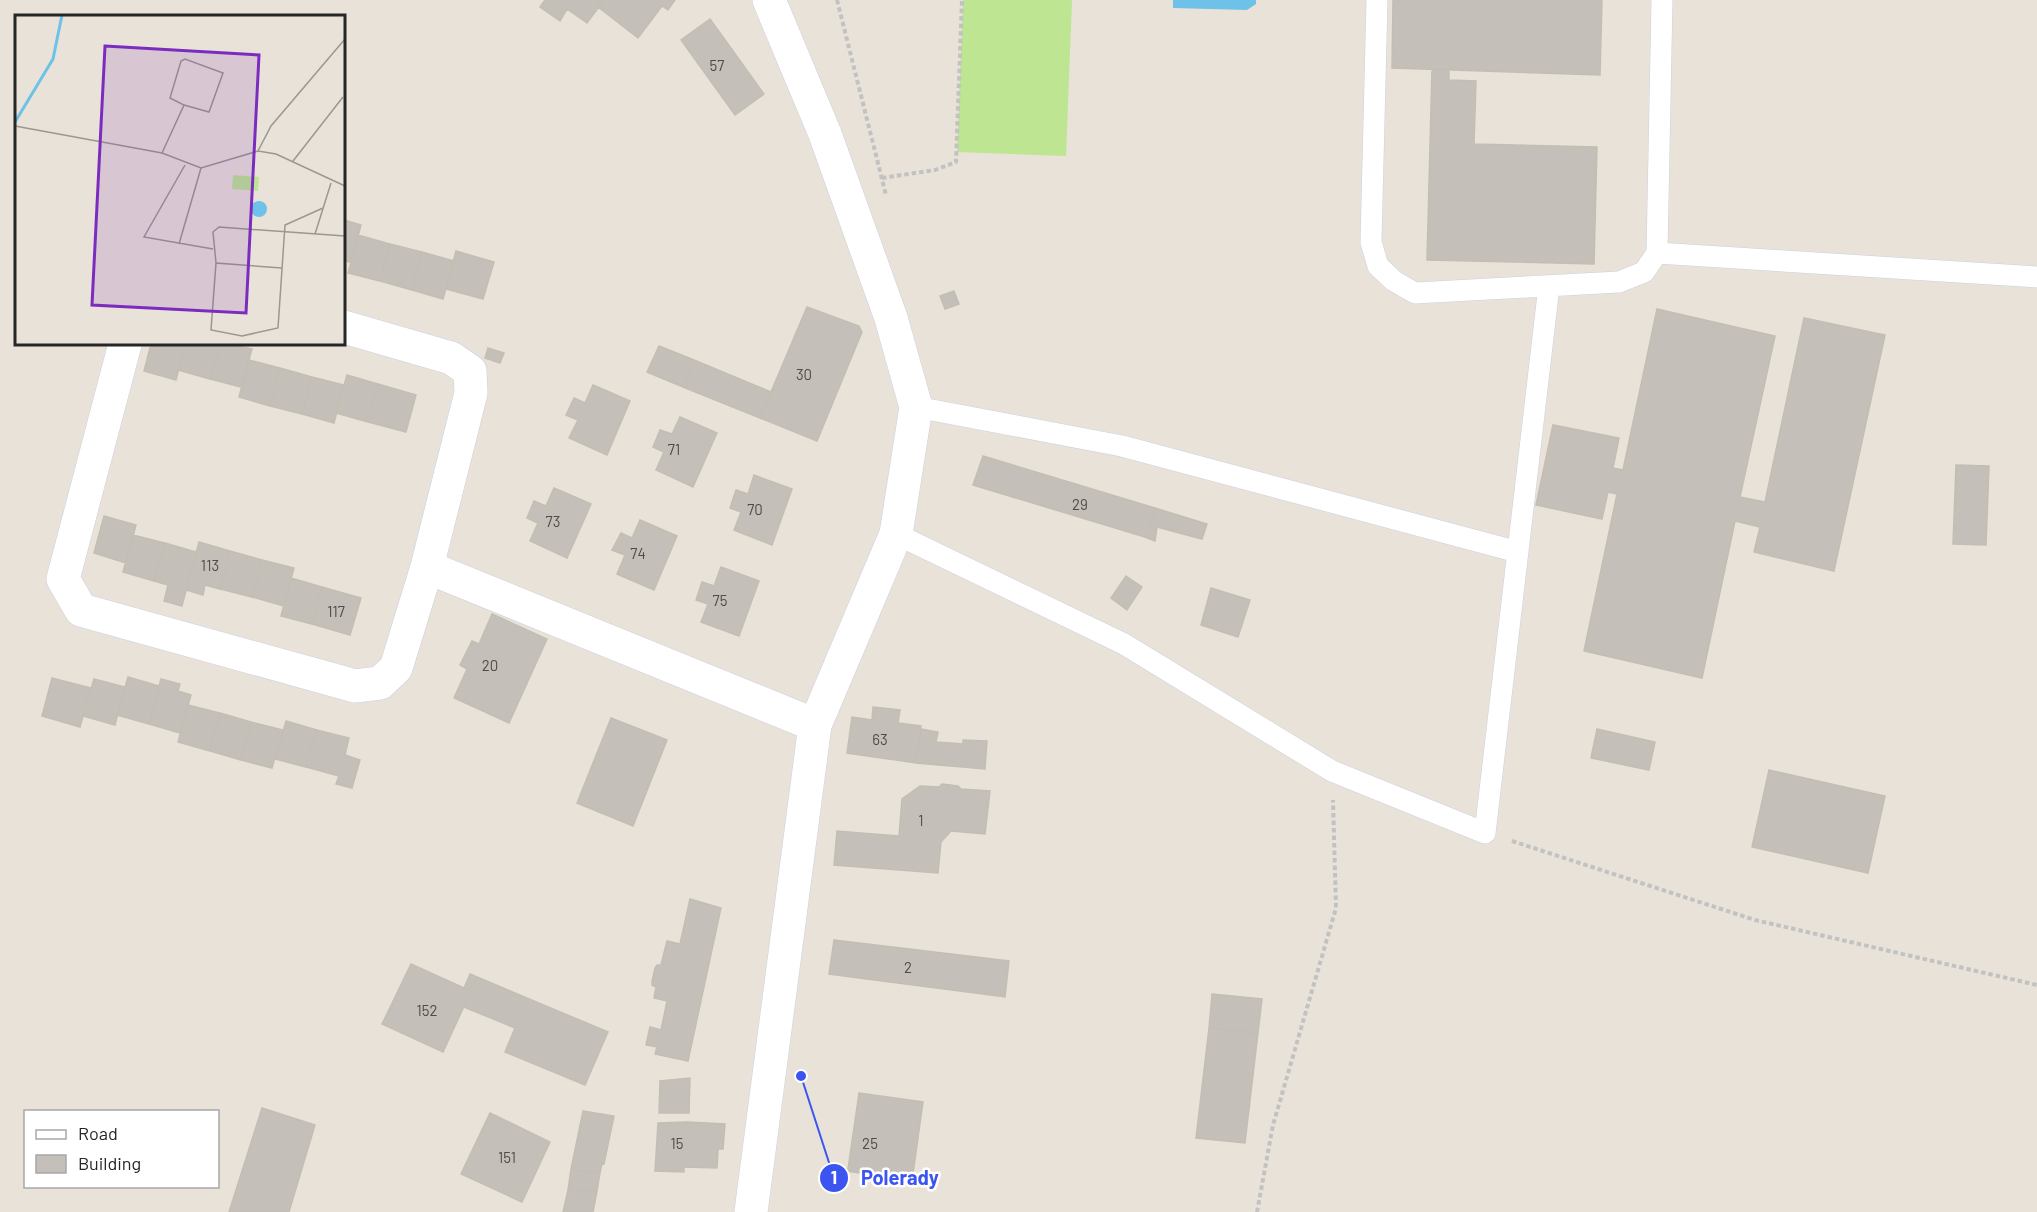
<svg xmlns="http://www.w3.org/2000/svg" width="2037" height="1212" font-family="Barlow,sans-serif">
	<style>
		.pitch { fill: #bde592 }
		.water { fill: #6ec1e8 }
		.building { fill: #c4bfb8; stroke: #c4beb2; stroke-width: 1.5 }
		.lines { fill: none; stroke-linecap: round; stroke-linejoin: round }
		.service-casing { stroke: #cdd0df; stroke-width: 22 }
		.minor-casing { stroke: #cdd0df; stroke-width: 34 }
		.tertiary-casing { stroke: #cdd0df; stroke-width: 34 }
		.path { stroke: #c2c2c2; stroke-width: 4; stroke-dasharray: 4.5 3; stroke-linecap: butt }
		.service { stroke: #fff; stroke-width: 21 }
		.minor { stroke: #fff; stroke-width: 33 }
		.tertiary { stroke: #fff; stroke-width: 33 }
		.labels { text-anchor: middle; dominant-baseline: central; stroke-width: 5; stroke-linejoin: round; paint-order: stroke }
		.number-label { font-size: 15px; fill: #4e4c4a }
		.inset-river { fill: none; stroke: #6ec1e8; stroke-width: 3 }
		.inset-road { fill: none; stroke: #9b9791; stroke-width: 1.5 }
		.view { fill: #7b2cbf; fill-opacity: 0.15; stroke: #7b2cbf; stroke-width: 3 }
		.inset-edge { fill: none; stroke: #262626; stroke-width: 3 }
		.leader { fill: none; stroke: #3c55f1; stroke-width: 2 }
		.callout-dot { fill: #3c55f1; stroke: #fff; stroke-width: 2 }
		.mark-label { font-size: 18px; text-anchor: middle; font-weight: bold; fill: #fff }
		.callout-label { font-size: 20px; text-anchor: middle; font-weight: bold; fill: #3c55f1; stroke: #fff; stroke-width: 5; stroke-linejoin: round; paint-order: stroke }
	</style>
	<rect width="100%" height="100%" fill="#e9e2d8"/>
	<!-- pitch -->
	<path class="pitch" d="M963 0H1072L1066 156 957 152Z"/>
	<!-- water -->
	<path class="water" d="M1173 0H1256V4L1247 10 1173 8Z"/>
	<!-- building -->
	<path class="building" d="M545 0H604L587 23 567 9 560 21 540 7Z
		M604 0H675L668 10 662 6 638 38 598 7Z
		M1393 0H1602L1600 75 1392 68Z
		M710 19 764 94 735 115 681 40Z
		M1432 69H1449V80L1476 81 1474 144 1597 147 1594 264 1427 260Z
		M344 220 361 225 351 263 344 260Z
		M358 235 390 244 380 281 348 273Z
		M390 244 422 252 412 290 380 281Z
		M456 251 494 262 483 299 446 289Z
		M422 252 454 261 443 299 412 290Z
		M954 291 959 304 945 309 940 296Z
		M807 307 859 326 862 332 817 441 760 418Z
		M1657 309 1775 336 1740 497 1765 502 1804 318 1885 335 1834 571 1754 552 1760 527 1735 521 1702 678 1584 651 1617 494 1608 492 1602 519 1536 505 1553 425 1619 438 1613 468 1623 470Z
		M151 344H185L176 380 144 371Z
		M185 344H220L210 379 178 370Z
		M220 344H230L252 349 241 387 210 379Z
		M659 346 694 360 683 387 647 372Z
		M488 348 504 353 500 363 485 358Z
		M249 360 280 368 270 406 239 397Z
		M694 360 771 392 760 418 683 387Z
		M280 368 312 377 302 414 270 406Z
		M347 375 378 384 368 422 336 413Z
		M312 377 344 385 334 423 302 414Z
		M378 384 416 395 406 432 368 422Z
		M593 385 630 401 607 455 569 438 578 420 566 415 574 398 585 403Z
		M680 417 717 433 693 487 656 470 664 452 653 447 660 430 672 434Z
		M983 456 1155 508 1145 537 973 485Z
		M1956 465 1989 466 1986 545 1953 544Z
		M754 475 792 489 772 545 734 530 741 512 730 508 736 490 748 494Z
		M554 488 591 504 567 558 530 541 538 523 527 518 534 501 546 506Z
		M1155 508 1207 524 1202 539 1157 527 1155 541 1145 537Z
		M104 516 136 525 126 563 94 553Z
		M640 520 677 536 654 590 617 574 625 555 612 550 621 533 632 538Z
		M133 535 165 543 154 581 123 572Z
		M199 542 230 551 220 589 205 585 203 595 186 590Z
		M165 543 196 552 182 606 164 601 168 585 154 581Z
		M230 551 262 560 252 597 220 589Z
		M262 560 294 568 284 606 252 597Z
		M721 567 759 581 739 636 701 622 708 604 696 600 702 582 714 586Z
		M1126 576 1142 587 1127 610 1111 598Z
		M291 578 322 587 312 624 281 616Z
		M322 587 361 598 350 635 312 624Z
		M1211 588 1250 600 1238 637 1201 625Z
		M492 614 547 639 509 723 454 698 467 669 460 665 472 641 479 644Z
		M128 677 159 686 149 724 117 715Z
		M52 678 91 688 80 727 42 716Z
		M94 679 125 687 115 725 83 716Z
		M161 679 180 684 178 691 191 695 180 733 149 724Z
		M188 705 220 713 210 751 178 742Z
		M873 707 900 710 898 723 921 726 916 763 847 753 852 717 872 720Z
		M220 713 251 722 241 760 210 751Z
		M611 718 667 740 633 826 577 803Z
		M286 721 317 730 306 767 275 759Z
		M251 722 283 730 272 768 241 760Z
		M921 729 938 732 936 742 963 744V740L987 741 985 769 916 763Z
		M1597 729 1655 742 1649 770 1591 758Z
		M317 730 349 738 345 755 360 760 352 788 336 784 339 776 306 767Z
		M1769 770 1885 796 1868 873 1752 847Z
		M942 784 958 786 961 789 990 791 985 834 951 831 941 842 938 873 834 865 837 831 899 836 902 799 920 786 939 787Z
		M690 899 721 908 688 1061 655 1054 657 1047 646 1045 650 1027 661 1030 667 1001 654 998 656 987 652 985V981L655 968 657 965H661L667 941 680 944Z
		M834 940 1009 961 1005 997 829 974Z
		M411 964 471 991 443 1052 382 1024Z
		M470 974 608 1032 585 1085 505 1052 515 1028 464 1007 471 991 464 988Z
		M1212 994 1262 999 1258 1033 1209 1028Z
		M1209 1028 1258 1033 1245 1143 1196 1138Z
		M690 1078 689 1113H659L660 1081Z
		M859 1093 923 1102 912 1181 839 1170 840 1167 848 1169Z
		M262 1108 315 1125 289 1212H229Z
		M583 1111 614 1116 604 1164 602 1163 600 1173 571 1169Z
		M490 1113 550 1142 522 1202 461 1174Z
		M687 1122 725 1124 723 1149H718L717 1168 684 1167V1172L655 1171 658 1123Z
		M571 1169 600 1173 597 1191 568 1190Z
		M568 1190 597 1191 593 1212H563Z"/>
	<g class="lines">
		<defs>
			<path id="service" d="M1377 0 1371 242 1378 266 1394 281 1415 293 1619 282 1644 272 1657 253 1662 0
				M1657 253 2037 277
				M916 407 1122 446 1518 552
				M896 534 1124 644 1332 771 1485 833 1549 286"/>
			<path id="minor" d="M125 344 63 579 81 610 355 686 380 683 396 668 427 567 471 393 470 371 451 358 344 327
				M427 567 815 725"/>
			<path id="tertiary" d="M751 1212 815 725 896 534 916 407 891 318 825 134 769 0"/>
		</defs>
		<!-- service casing -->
		<use href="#service" class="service-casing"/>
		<!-- minor casing -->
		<use href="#minor" class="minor-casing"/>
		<!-- tertiary casing -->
		<use href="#tertiary" class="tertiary-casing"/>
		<!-- path -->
		<path class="path" d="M837 0 886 195
			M882 178 935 170 956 162 962 0
			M1512 841 1755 920 2037 985
			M1257 1212 1273 1125 1336 908 1333 800"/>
		<!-- service -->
		<use href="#service" class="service"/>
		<!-- minor -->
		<use href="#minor" class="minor"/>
		<!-- tertiary -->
		<use href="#tertiary" class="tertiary"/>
	</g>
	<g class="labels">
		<!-- number labels -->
		<g class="number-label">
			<text x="717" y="65">57</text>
			<text x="804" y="374">30</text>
			<text x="674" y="449">71</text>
			<text x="1080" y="504">29</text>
			<text x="755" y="509">70</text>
			<text x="553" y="521">73</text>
			<text x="638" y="553">74</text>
			<text x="210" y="565">113</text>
			<text x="720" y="600">75</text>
			<text x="336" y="611">117</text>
			<text x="490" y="665">20</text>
			<text x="880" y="739">63</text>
			<text x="921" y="820">1</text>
			<text x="908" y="967">2</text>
			<text x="427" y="1010">152</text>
			<text x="677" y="1143">15</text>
			<text x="870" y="1143">25</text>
			<text x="507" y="1157">151</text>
		</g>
	</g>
	<!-- overview -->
	<g transform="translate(15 15)">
		<rect width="330" height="330" fill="#e9e2d8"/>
		<path d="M218 160 244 162 243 176 217 174Z" fill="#bde592"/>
		<path d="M236 194a8 8 0 1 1 16 0a8 8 0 1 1-16 0Z" fill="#6ec1e8"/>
		<path class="inset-river" d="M0 107 38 44 47 0"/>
		<path class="inset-road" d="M0 111 147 138 186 153 243 136 261 139 330 171M243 136 256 111 330 24M147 138 169 90 155 83 166 46 170 44 208 58 194 97 169 90M278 146 328 82M170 150 129 222 198 234M300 219 316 168M164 229 186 153M201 248 196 315 227 321 263 313 270 210 308 193M267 253 201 248 198 217 204 212 330 221"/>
		<path class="view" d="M90 31 244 40 231 298 77 290Z"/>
		<rect width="330" height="330" class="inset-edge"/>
	</g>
	<!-- callouts -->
	<path class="leader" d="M801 1076L834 1178"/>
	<g class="callout-dot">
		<circle cx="801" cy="1076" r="6"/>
		<circle cx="834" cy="1178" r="15"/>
	</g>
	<g class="mark-label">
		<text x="834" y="1184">1</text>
	</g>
	<g class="callout-label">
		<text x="900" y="1185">Polerady</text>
	</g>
	<!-- legend -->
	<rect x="24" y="1110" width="195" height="78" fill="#ffffff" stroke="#a8a8a8" stroke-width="1.5"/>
	<rect x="36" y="1130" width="30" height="9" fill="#ffffff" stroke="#a8a8a8" stroke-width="1.5"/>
	<text x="78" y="1140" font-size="18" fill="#262626">Road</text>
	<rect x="36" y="1155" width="30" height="18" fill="#c4bfb8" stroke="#a8a8a8" stroke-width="1.5"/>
	<text x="78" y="1170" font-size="18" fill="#262626">Building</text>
</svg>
